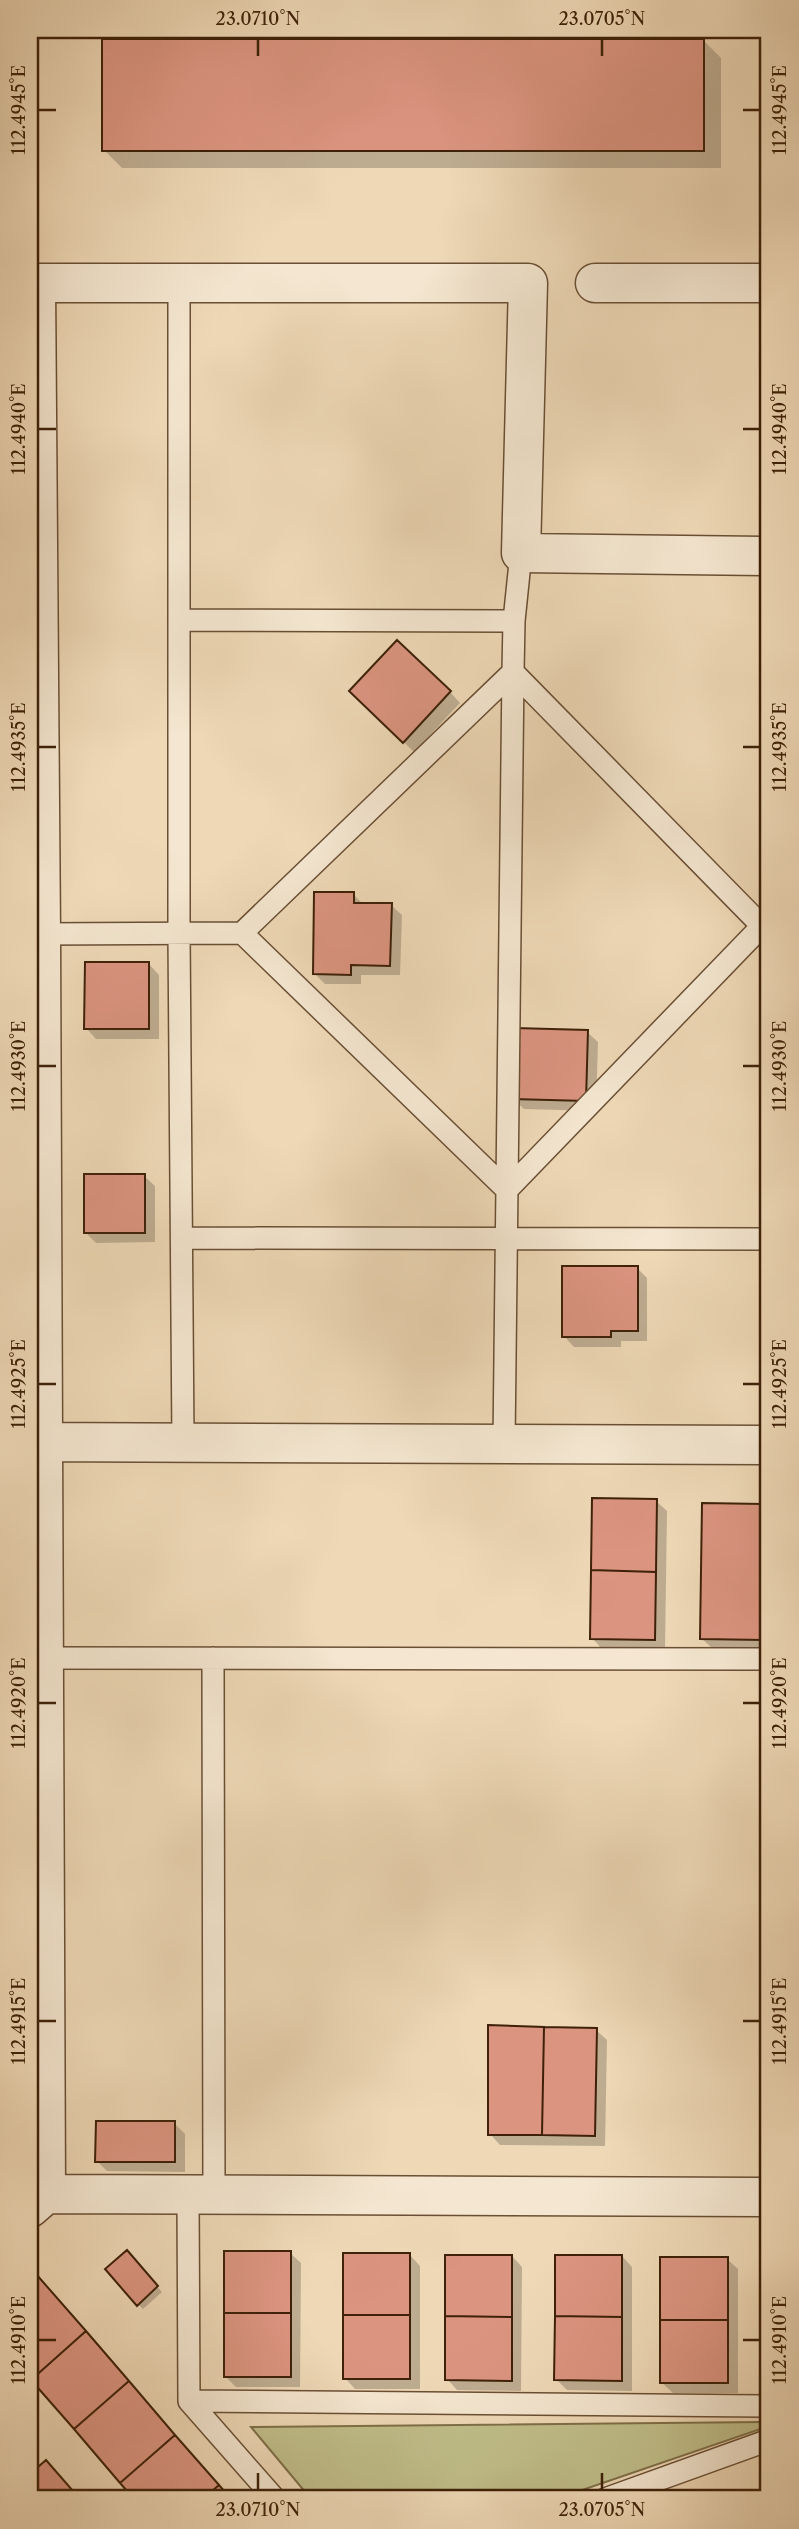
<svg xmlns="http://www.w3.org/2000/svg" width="799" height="2529" font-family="'Libre Caslon Text',serif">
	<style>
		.green { fill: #bfbd89; stroke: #7e6f48; stroke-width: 2 }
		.shadow { fill: #0003 }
		.building { fill: #db9480; stroke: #3e2108; stroke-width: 2 }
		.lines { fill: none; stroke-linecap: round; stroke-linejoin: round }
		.lane-casing { stroke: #6a4f34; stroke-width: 24 }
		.street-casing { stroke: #6a4f34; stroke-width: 41 }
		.lane { stroke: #f4e6d0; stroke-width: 21 }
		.street { stroke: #f4e6d0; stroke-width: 38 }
		.ticks { fill: none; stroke: #3e2108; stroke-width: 2.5 }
		.neatline { fill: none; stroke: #3e2108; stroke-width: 2.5 }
		.ticks-label { font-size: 18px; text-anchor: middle; fill: #3e2108 }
	</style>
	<rect width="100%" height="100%" fill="#eed8b6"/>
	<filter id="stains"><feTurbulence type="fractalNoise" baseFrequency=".00286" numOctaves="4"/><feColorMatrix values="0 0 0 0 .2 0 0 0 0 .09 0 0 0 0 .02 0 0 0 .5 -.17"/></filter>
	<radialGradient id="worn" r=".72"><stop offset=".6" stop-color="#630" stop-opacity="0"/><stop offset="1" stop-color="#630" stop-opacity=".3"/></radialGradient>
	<!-- green -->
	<path class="green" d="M769 2422V2426L556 2499H311L251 2427Z"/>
	<!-- shadow -->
	<path class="shadow" d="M703 40 721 58V168H122L104 150Z
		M351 691 450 692 460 703 414 752Z
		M353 894 363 904 391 905 402 915 400 975H361V984H325L314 973Z
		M149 964 159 975V1039H96L86 1028Z
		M587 1032 598 1042 596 1111 524 1109 513 1099Z
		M144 1176 155 1186V1242L96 1243 86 1233Z
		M637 1268 647 1278V1341H621V1347H574L564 1336Z
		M656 1501 667 1511 665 1650 602 1649 592 1638Z
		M703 1505 769 1506V1649L712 1648 701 1638Z
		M596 2030 607 2040 605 2146 500 2145 490 2134Z
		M174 2123 185 2134V2172L107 2171 97 2161Z
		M290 2253 301 2263 300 2387H236L225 2376Z
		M410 2255 420 2266V2389H355L345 2378Z
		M512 2256 522 2267 521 2391 457 2390 447 2379Z
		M622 2256 632 2267V2391L567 2390 556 2379Z
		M131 2258 162 2292 143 2309 138 2304Z
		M727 2259 738 2269V2393H673L662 2383Z
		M36 2276 47 2286 230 2499H137L30 2375V2282Z"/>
	<!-- building -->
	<path class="building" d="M102 39H704V151H102Z
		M397 640 451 691 403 743 349 691Z
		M314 892H354V903H392L390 966 351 965V975L313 974Z
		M85 962H149V1029H84Z
		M514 1028 588 1030 586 1101 512 1099Z
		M84 1174H145V1233H84Z
		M562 1266H638V1331H611V1337H562Z
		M592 1498 657 1499 656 1572 591 1570Z
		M702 1503 769 1504V1640L700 1639Z
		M591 1570 656 1572 655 1640 590 1639Z
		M488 2025 544 2027 542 2135H488Z
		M544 2027 597 2028 595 2136 542 2135Z
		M96 2121H175V2162H95Z
		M127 2250 158 2286 137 2306 105 2269Z
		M224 2251H291V2313H224Z
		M343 2253H410V2315H343Z
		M445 2255H512V2317L445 2316Z
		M555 2255H622V2317L555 2316Z
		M660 2257H728V2320H660Z
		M36 2274 86 2331 31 2380 30 2280Z
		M224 2313H291V2377H224Z
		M343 2315H410V2379H343Z
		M445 2316 512 2317V2381L445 2380Z
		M555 2316 622 2317V2381L554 2380Z
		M660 2320H728V2383H660Z
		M767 2320H769V2383H767Z
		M86 2331 129 2381 74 2429 31 2380Z
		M129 2381 175 2435 120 2483 74 2429Z
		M175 2435 219 2485 203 2499H134L120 2483Z
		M46 2460 80 2499H30V2474Z
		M219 2485 231 2499H203Z"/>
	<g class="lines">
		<defs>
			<path id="lane" d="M179 283V934L183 1442
				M180 620 514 621
				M513 672 762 926 507 1190 242 933Z
				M41 934 242 933
				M182 1238 769 1239
				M504 1443 513 672 514 621 521 553
				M35 1658 769 1659
				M213 1658 214 2195
				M188 2195 189 2401 275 2499
				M189 2401 769 2406
				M605 2499 769 2440"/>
			<path id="street" d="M30 283H528L521 553 769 556
				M36 283 41 934 46 2194
				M595 283H769
				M30 1442 769 1445
				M30 2208 46 2194 769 2197"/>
		</defs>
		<!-- lane casing -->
		<use href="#lane" class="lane-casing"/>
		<!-- street casing -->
		<use href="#street" class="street-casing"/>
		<!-- lane -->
		<use href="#lane" class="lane"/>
		<!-- street -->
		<use href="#street" class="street"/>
	</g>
	<!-- ticks -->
	<path class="ticks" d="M258 38V56M602 38V56M38 110H56M743 110H760M38 429H56M743 429H760M38 747H56M743 747H760M38 1066H56M743 1066H760M38 1384H56M743 1384H760M38 1703H56M743 1703H760M38 2021H56M743 2021H760M38 2340H56M743 2340H760M258 2473V2490M602 2473V2490"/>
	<!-- margin -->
	<rect width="799" height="2529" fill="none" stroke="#eed8b6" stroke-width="77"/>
	<rect x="38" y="38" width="722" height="2452" class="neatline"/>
	<g class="ticks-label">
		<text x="258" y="25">23.0710°N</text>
		<text x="602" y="25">23.0705°N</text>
		<text transform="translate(780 110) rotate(-90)" y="6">112.4945°E</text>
		<text transform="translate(19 110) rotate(-90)" y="6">112.4945°E</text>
		<text transform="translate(780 429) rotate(-90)" y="6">112.4940°E</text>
		<text transform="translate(19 429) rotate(-90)" y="6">112.4940°E</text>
		<text transform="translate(780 747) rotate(-90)" y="6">112.4935°E</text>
		<text transform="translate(19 747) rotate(-90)" y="6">112.4935°E</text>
		<text transform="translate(780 1066) rotate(-90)" y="6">112.4930°E</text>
		<text transform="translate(19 1066) rotate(-90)" y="6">112.4930°E</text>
		<text transform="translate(780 1384) rotate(-90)" y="6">112.4925°E</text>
		<text transform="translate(19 1384) rotate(-90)" y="6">112.4925°E</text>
		<text transform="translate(19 1703) rotate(-90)" y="6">112.4920°E</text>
		<text transform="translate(780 1703) rotate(-90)" y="6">112.4920°E</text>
		<text transform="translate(780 2021) rotate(-90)" y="6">112.4915°E</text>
		<text transform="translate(19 2021) rotate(-90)" y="6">112.4915°E</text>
		<text transform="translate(780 2340) rotate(-90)" y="6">112.4910°E</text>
		<text transform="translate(19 2340) rotate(-90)" y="6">112.4910°E</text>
		<text x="258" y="2516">23.0710°N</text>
		<text x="602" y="2516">23.0705°N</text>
	</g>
	<rect width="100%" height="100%" filter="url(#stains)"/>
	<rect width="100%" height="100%" fill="url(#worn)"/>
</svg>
